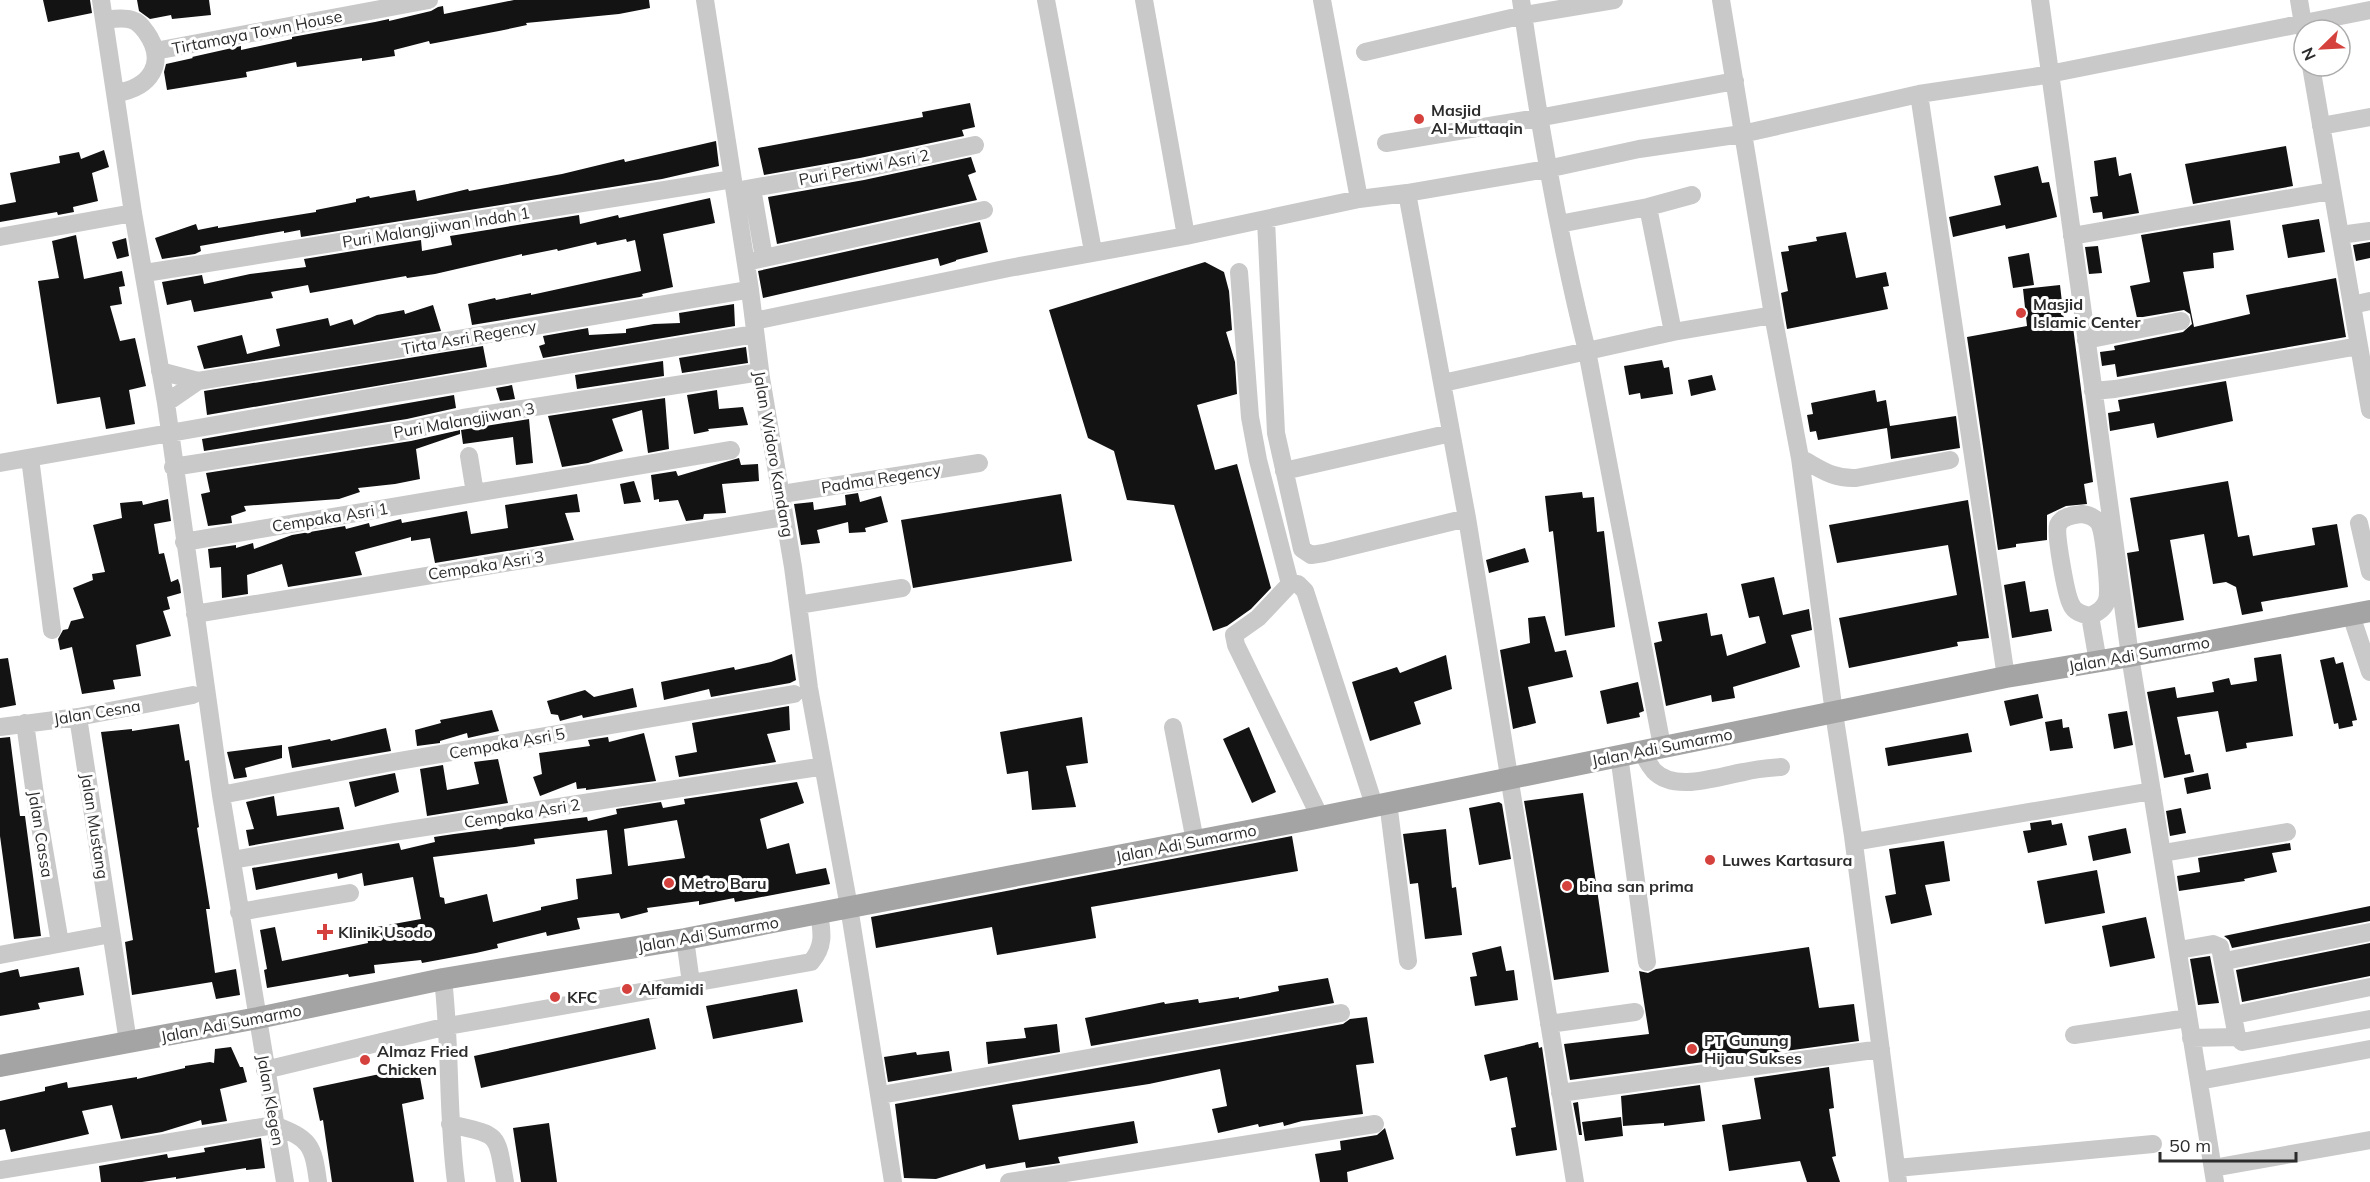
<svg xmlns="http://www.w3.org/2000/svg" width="2370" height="1182" font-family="Mulish,sans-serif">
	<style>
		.building { fill: #131313; fill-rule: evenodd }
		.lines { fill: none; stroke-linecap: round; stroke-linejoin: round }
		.minor { stroke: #c9c9c9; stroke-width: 18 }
		.major { stroke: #a4a4a4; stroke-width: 22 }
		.poi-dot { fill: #d5423d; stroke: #fff; stroke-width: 2 }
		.labels { text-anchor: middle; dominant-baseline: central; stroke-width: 6; stroke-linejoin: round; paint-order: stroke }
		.street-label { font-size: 16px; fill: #2c2c2c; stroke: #fff }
		.poi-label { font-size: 16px; font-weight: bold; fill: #2c2c2c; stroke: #fff; text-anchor: start }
	</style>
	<rect width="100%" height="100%" fill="#fff"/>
	<!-- building -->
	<path class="building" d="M43 0H90L92 13 48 22Z
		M137 0H209L211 15 172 19 171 15 150 19 139 11Z
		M514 0H649L650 8 619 14 526 23 527 25 499 31 430 44 429 41 394 50 395 56 362 61V58L297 67 296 62 246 72 247 77 167 90 164 72 166 64 193 58 192 57 241 46V50L292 39V37L375 22 389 19V21L431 11 438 7 443 6 444 14Z
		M970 103 975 127 962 130 964 136 860 158 764 175 758 148 923 117 922 112Z
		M716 141 719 166 662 179 301 237 300 230 284 233V231L200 246 201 251 195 254 162 259 155 238 196 224 198 230 218 226V228L316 212V210L356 202V199L369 196 370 198 415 190 417 201 468 189 469 191 562 174 624 159 625 162Z
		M2286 146 2293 186 2193 204 2185 164Z
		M104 150 109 167 92 173 98 201 73 207 74 212 58 215 57 212 0 222V205L16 202 10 173 60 163 59 156 79 152 81 159Z
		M971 157 976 172 968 175 977 200 777 244 768 197 864 180Z
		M2116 157 2119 176 2131 173 2139 213 2103 219 2102 212 2093 213 2090 197 2098 196 2094 161Z
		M2038 166 2042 183 2049 182 2057 217 2006 229 2005 225 1953 237 1949 217 2001 205 1994 176Z
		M710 198 715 223 663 234 673 287 642 294 643 296 640 297 472 325 468 304 495 298 496 300 531 293V295L641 271 635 240 627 242 626 239 597 245 596 242 558 251 557 249 522 256V254L435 274 407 278 406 276 310 293 308 285 271 292 273 298 194 312 191 300 167 305 162 282 202 275 204 284 250 274 306 267 304 259 421 240 422 251 452 245 450 236 579 215 580 224 618 215 619 218Z
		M2319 219 2325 252 2288 258 2282 225Z
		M2230 220 2234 250 2213 253 2214 268 2183 272 2194 327 2250 314 2246 295 2336 278 2346 337 2117 377 2115 364 2102 366 2100 352 2115 350 2114 346 2183 332 2192 324 2190 314 2184 310 2137 318 2130 286 2150 282 2141 235Z
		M980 222 988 252 956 260V261L940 266 938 258 763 298 758 271Z
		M1846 232 1856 278 1886 272 1889 286 1883 287 1888 309 1787 329 1781 293 1788 291 1781 252 1789 251 1788 246 1817 241 1816 237Z
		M76 235 84 279 122 271 125 286 119 287 122 304 110 306 120 341 135 338 146 386 129 390 135 424 106 429 100 397 57 404 38 281 59 278 52 241Z
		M126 238 129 256 117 259 112 242Z
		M2370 242V258L2356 261 2353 245Z
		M2098 246 2102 273 2089 274 2085 247Z
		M2029 253 2034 285 2013 288 2008 257Z
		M1205 262 1224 272 1229 291 1232 330 1226 332 1235 362 1237 394 1197 405 1215 470 1237 464 1271 588 1251 609 1227 626 1213 631 1174 505 1127 500 1114 451 1088 438 1049 310Z
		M2060 285 2064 320 2072 319 2093 482 2084 484 2087 504 2066 506 2047 515V540L2016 544V547L1998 550 1967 337 2027 326 2023 289Z
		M734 304 735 326 543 358 539 346 545 344 543 336 588 328 589 335 626 333V329L654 324 680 323 679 313Z
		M433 305 441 331 204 369 197 346 242 335 247 354 280 346 276 329 328 318 330 326 352 319 354 325 377 315 404 310 405 314Z
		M483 346 487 367 207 415 204 391Z
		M746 347 748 363 682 373 679 358Z
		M1662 360 1664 368 1669 367 1673 394 1641 399 1640 393 1629 395 1624 366Z
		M663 361 664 376 577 389 575 375Z
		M1712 375 1716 390 1691 396 1688 380Z
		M2226 381 2233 421 2157 438 2154 423 2110 431 2108 413 2120 411 2118 400Z
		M512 385 515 399 500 401 496 388Z
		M717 390 719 409 743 407 748 425 708 429 709 431 694 434 687 395Z
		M1875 390 1877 402 1886 400 1890 426 1956 416 1960 448 1891 459 1887 428 1818 440 1816 431 1810 432 1807 415 1813 414 1811 403Z
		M454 395 456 408 407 419 204 451 202 439Z
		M665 398 669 449 648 453 642 410 612 419 623 451 588 463 562 467 548 416Z
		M529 419 533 463 516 465 513 437 463 444 461 430Z
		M460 430V434L416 449 420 479 395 484 358 488 360 492 339 499 244 506 246 511 231 516 232 523 208 526 201 494 210 492 206 473 411 441Z
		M739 458 741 465 758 464 759 481 722 484 726 513 704 514 703 519 686 521 678 500 659 502V499L654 500 651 475 676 471 678 476Z
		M634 481 641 502 624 504 620 484Z
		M2228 481 2238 537 2249 535 2253 556 2315 545 2312 528 2337 524 2348 587 2261 602 2263 611 2242 615 2236 587 2226 582 2213 584 2204 534 2170 540 2184 620 2138 628 2127 553 2139 551 2130 498Z
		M1582 492 1583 498 1594 497 1597 532 1604 531 1615 627 1565 636 1553 531 1549 532 1545 496Z
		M858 493 860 502 881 496 888 522 865 528 866 532 849 533 848 522 817 530 820 543 801 545 794 504 813 502 814 510 846 505 845 495Z
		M577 494 580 512 565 513 574 540 435 563 430 538 411 541V537L355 552 362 575 288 587 282 564 247 575 248 594 222 598 221 567 210 568 208 549 236 545V548L253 543 254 549 292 535 345 526 346 529 369 523 370 527 401 519 402 523 467 511 471 534 508 528 505 505Z
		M1061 494 1072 561 913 588 901 520Z
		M168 499 171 521 154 524 159 554 164 553 171 582 178 579 180 585 181 593 167 597 170 609 163 611 171 636 136 645 141 676 113 680 115 689 82 694 72 647 60 650 58 639 63 630 68 629 71 621 84 618 73 588 93 580 92 574 105 572 93 525 122 518 120 503 142 501 143 505Z
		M1968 500 1989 638 1957 642 1958 646 1849 668 1839 618 1957 595 1948 545 1837 563 1829 525Z
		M1525 548 1529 562 1489 573 1486 560Z
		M1774 577 1783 615 1809 609 1812 630 1791 635 1800 667 1733 687 1735 698 1712 702 1711 695 1666 706 1654 643 1662 641 1658 622 1707 613 1711 636 1722 634 1727 656 1766 643 1759 616 1749 618 1741 584Z
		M2025 581 2030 612 2048 609 2052 631 2012 638 2004 585Z
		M1545 616 1555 652 1566 650 1573 677 1528 687 1536 723 1513 729 1500 650 1530 643 1528 618Z
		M792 654 796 680 790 683 711 697 709 689 664 700 661 682 734 667 735 670 771 662Z
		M2281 654 2293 736 2246 743 2247 748 2226 752 2218 711 2177 717 2185 755 2190 754 2194 772 2164 778 2147 692 2175 687 2177 698 2214 692 2212 682 2229 678 2231 685 2257 681 2254 658Z
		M1446 655 1452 689 1414 702 1421 724 1370 741 1352 682 1397 667 1400 673Z
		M2334 657 2336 664 2343 662 2357 720 2352 721 2353 726 2339 729 2338 723 2334 724 2320 660Z
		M8 658 16 705 0 708V659Z
		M1638 682 1644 711 1639 713 1640 717 1607 724 1600 691Z
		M633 688 637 707 583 718 582 715 560 721 558 715 551 714 547 701 585 690 594 697Z
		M2038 694 2043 718 2010 726 2004 701Z
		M789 706 790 730 767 734 776 762 679 777 675 756 697 752 692 723Z
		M492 710 499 731 468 738 467 733 440 741V743L417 746 415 730 441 723 440 720Z
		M2127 711 2133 745 2114 749 2108 714Z
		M1082 717 1088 763 1066 766 1076 807 1032 810 1028 771 1007 774 1000 732Z
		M2062 719 2063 728 2069 727 2073 748 2050 751 2045 722Z
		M179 724 185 761 189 760 199 827 197 828 210 909H206L215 973 236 969 240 995 216 999 212 982 132 995 125 942 133 940 101 732 132 729V731Z
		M1249 727 1276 792 1252 803 1223 739Z
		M386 728 391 751 292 768 288 747 330 739 331 741Z
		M644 733 656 781 586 790V788L577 789 576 782 540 796 533 777 542 774 539 753 590 746 588 740 608 737 609 742Z
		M1968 733 1972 752 1888 766 1885 748Z
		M10 737 20 816H25L41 936 14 939 0 836V738Z
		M282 745V758L245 768 247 777 234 779 227 752Z
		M498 759 508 803 427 816 420 769 443 765 447 790 479 784 474 762Z
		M395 773 399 792 355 807 349 782Z
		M2208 773 2211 789 2187 794 2184 778Z
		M797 782 804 803 760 819 767 849 789 843 796 874 826 868 830 884 735 902 734 898 699 905V901L647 908 648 912 621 919 619 913 577 918 580 929 547 936 546 932 497 944 498 948 476 953 422 963 421 960 374 965 375 973 349 977 348 974 267 988 264 970 267 969 260 930 275 927 282 961 368 943 366 929 421 919 413 877 364 886 362 873 338 879 337 873 256 890 252 868 399 843 401 850 435 842 434 837 454 834 587 817 588 821 617 814 616 809 661 802 663 808 685 804 684 799ZM677 820 685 858 628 866 624 829ZM607 830 612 874 576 879 578 899 541 907V910L493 922 487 894 445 904 444 898 440 897 433 857 515 847 535 844 534 839Z
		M1583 793 1609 972 1554 980 1524 801Z
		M274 796 277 816 339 807 344 829 249 846 246 830 254 829 246 802Z
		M1499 802 1502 804 1511 859 1479 865 1469 808Z
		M2181 808 2186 833 2170 836 2166 811Z
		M2051 820 2052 825 2062 823 2067 845 2028 853 2023 831 2031 830 2030 823Z
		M2126 828 2131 853 2093 861 2088 836Z
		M1446 829 1452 888 1456 887 1462 935 1425 939 1418 883 1410 884 1403 834Z
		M1292 836 1298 871 1091 907 1096 938 997 955 992 927 876 948 871 917Z
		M1944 841 1950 881 1925 885 1932 915 1891 924 1885 896 1896 894 1889 849Z
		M2290 843 2291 850 2272 853 2277 872 2244 879 2245 881 2179 891 2177 876 2200 872 2198 858Z
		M2097 870 2105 913 2045 924 2037 881Z
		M2370 906V921L2232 948 2229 940 2224 936Z
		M2146 917 2155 958 2110 967 2102 926Z
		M2370 943V976L2242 1002 2236 970Z
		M1501 946 1506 971 1514 970 1518 1000 1475 1006 1470 977 1477 976 1472 953Z
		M1809 947 1819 1008 1854 1004 1859 1041 1570 1080 1564 1044 1649 1034 1639 971 1648 973 1656 969Z
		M2210 956 2219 1003 2198 1005 2190 959Z
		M79 967 84 995 38 1003 40 1009 0 1016V973L18 969 20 977Z
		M1328 978 1334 1003 1091 1046 1085 1018 1164 1002 1165 1004 1198 999 1199 1003 1239 997V999L1279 991 1278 986Z
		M797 989 803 1022 713 1039 706 1006Z
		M1367 1017 1374 1063 1356 1065 1363 1114 1302 1121 1284 1126 1283 1122 1259 1127 1258 1124 1218 1133 1212 1109 1227 1106 1220 1069 1149 1084 1012 1105 1019 1140 1134 1121 1138 1143 1058 1157 1060 1163 1026 1168 1025 1162 986 1169 985 1164 936 1179 904 1178 895 1104 1343 1024 1350 1019Z
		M649 1018 656 1049 481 1088 474 1056Z
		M1057 1024 1060 1052 988 1064 986 1042 1026 1038 1024 1028Z
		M1538 1042 1539 1048 1542 1047 1557 1150 1516 1156 1511 1128 1516 1127 1507 1077 1490 1081 1484 1055Z
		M231 1047 240 1067H243L247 1082 220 1089 227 1121 202 1125 201 1120 162 1132 121 1139 112 1105 82 1111 89 1134 11 1152 5 1129 0 1130V1101L45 1091V1087L67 1082 68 1088 137 1077V1079L185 1068V1066L210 1062 214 1063 215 1049Z
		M949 1051 952 1071 888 1082 884 1057 916 1052 917 1055Z
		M418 1066 424 1099 402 1104 414 1182H332L323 1120 320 1121 313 1088Z
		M1829 1067 1834 1108 1829 1109 1836 1156 1832 1157 1840 1182H1807L1800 1161 1729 1171 1722 1125 1761 1119 1754 1078Z
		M1700 1085 1705 1121 1664 1126V1123L1623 1126 1621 1096Z
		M1578 1102 1582 1135H1579L1573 1103Z
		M1621 1117 1623 1136 1585 1141 1582 1122Z
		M549 1123 557 1182H521L513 1128Z
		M1385 1128 1394 1159 1347 1172 1348 1182H1320L1315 1154 1341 1150 1340 1141 1377 1135Z
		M261 1138 265 1168 246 1170V1168L176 1179V1177L142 1182H101L99 1166 167 1154 168 1158 205 1152 204 1148Z"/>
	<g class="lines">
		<!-- minor -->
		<path class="minor" d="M101 0 133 213 166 403 221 795 285 1182
			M705 0 750 290 761 378 793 567 809 688 849 907 893 1182
			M1046 0 1093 251
			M1144 0 1186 236
			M1322 0 1359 199
			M1521 0C1538 118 1558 235 1587 351L1662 746
			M1721 0 1773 315 1800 458 1834 713 1853 836 1898 1182
			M2040 0 2130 656 2215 1182
			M2299 0 2304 30
			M104 20C113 19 123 17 132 20 139 22 142 27 146 32 168 63 150 88 116 93
			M155 51 429 0
			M1365 52 1524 15 1614 0
			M2311 66 2370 410
			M1919 94 2006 677
			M2321 126 2370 117
			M1386 143 1538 118 1735 81
			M752 188 764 258
			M735 191 862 169 975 145
			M1407 193 1467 518 1575 1182
			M1648 207 1673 332
			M1266 220 1276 433 1302 549 1311 555 1324 553 1467 518
			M1559 224 1648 207 1692 195
			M2340 235 2370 231
			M2072 236 2331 191
			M0 237 133 213
			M746 262 984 210
			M1239 272 1250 417 1258 460 1290 584H1298L1305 591 1374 805
			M145 273 727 180
			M2352 305 2370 301
			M754 321 1009 268 1186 236 1359 199 1407 193 1547 169 1639 149 1742 134 1919 94 2039 76 2370 10
			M2086 340 2181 321
			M160 371 198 381 166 403
			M198 381 447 341 741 291
			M1443 383 1673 332 1773 315
			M2093 391 2115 389 2359 346
			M469 456 475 493
			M30 458 52 630
			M1800 458C1821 469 1832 479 1856 478L1950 460
			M0 463 391 394 755 334
			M173 467 409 430 463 418 754 373
			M1284 471 1451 433
			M782 494 979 463
			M2082 514C2089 515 2095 517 2099 523 2104 532 2110 590 2107 600 2105 608 2097 613 2090 616 2082 614 2074 612 2071 604 2066 595 2055 534 2058 525 2062 516 2074 515 2082 514Z
			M2359 523 2370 572
			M184 542 731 450
			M1290 584 1258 618 1234 635 1236 645 1320 817
			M798 605 902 588
			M195 614 778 518
			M2351 615 2370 672
			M2090 616 2098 662
			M78 717 128 1042
			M25 723 36 802 60 943
			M0 727 78 717 193 695
			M1173 727 1195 841
			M1642 751C1645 758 1649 765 1654 771 1675 793 1719 776 1744 772 1756 769 1769 768 1781 767
			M1619 755 1647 962
			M221 795 387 763 794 694
			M1388 802 1408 961
			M1854 842 2152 791
			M2163 853 2287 832
			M232 860 394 832 812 768
			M239 912 350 893
			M685 939 691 983
			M2179 950 2213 944 2220 947 2237 1037 2242 1042 2370 1019
			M0 955 111 934
			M2225 961 2370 932
			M443 979C451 1047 447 1115 456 1182
			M2234 1015 2370 987
			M1549 1024 1635 1012
			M2074 1035 2188 1018
			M2191 1038 2237 1037
			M265 1070 448 1026 811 962C825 946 822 932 819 913
			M2199 1081 2370 1049
			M1560 1093 1881 1049
			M881 1095 1341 1013
			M450 1124C500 1136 496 1131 505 1182
			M1897 1168 2153 1144
			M2213 1168 2370 1140
			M0 1170 274 1125C310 1139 313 1144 318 1182
			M1009 1182 1375 1124"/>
		<!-- major -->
		<path class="major" d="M0 1066 258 1018 443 979 685 939 819 913 1311 819 2006 677 2130 656 2370 611"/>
	</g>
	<!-- markers -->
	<g class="poi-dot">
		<circle cx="1419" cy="119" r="6"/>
		<circle cx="2021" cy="313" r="6"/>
		<circle cx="1710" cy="860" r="6"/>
		<circle cx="669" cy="883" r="6"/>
		<circle cx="1567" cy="886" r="6"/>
		<path d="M322 923h6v6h6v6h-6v6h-6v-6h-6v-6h6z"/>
		<circle cx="627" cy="989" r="6"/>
		<circle cx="555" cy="997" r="6"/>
		<circle cx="1692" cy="1049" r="6"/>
		<circle cx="365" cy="1060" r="6"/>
	</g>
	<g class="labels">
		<!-- street labels -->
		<g class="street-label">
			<text transform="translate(257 32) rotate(-11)">Tirtamaya Town House</text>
			<text transform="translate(864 167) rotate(-11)">Puri Pertiwi Asri 2</text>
			<text transform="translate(436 227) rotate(-9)">Puri Malangjiwan Indah 1</text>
			<text transform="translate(469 337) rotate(-10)">Tirta Asri Regency</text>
			<text transform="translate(464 420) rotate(-10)">Puri Malangjiwan 3</text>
			<text transform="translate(774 454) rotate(80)">Jalan Widoro Kandang</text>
			<text transform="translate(881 478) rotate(-9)">Padma Regency</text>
			<text transform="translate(330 517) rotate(-9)">Cempaka Asri 1</text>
			<text transform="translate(486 565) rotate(-9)">Cempaka Asri 3</text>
			<text transform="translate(2139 654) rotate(-10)">Jalan Adi Sumarmo</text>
			<text transform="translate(97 712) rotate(-9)">Jalan Cesna</text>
			<text transform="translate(507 743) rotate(-10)">Cempaka Asri 5</text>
			<text transform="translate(1662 747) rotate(-11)">Jalan Adi Sumarmo</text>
			<text transform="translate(522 813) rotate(-9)">Cempaka Asri 2</text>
			<text transform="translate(95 826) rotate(81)">Jalan Mustang</text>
			<text transform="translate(41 834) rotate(81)">Jalan Cassa</text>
			<text transform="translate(1186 843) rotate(-11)">Jalan Adi Sumarmo</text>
			<text transform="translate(708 934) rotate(-10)">Jalan Adi Sumarmo</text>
			<text transform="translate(231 1023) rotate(-11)">Jalan Adi Sumarmo</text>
			<text transform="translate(271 1100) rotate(80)">Jalan Klegen</text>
		</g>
		<!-- poi labels -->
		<g class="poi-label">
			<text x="1431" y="110">Masjid<tspan x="1431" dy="18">Al-Muttaqin</tspan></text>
			<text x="2033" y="304">Masjid<tspan x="2033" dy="18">Islamic Center</tspan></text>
			<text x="1722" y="860">Luwes Kartasura</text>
			<text x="681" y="883">Metro Baru</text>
			<text x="1579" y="886">bina san prima</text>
			<text x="338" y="932">Klinik Usodo</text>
			<text x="639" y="989">Alfamidi</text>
			<text x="567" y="997">KFC</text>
			<text x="1704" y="1040">PT Gunung<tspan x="1704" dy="18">Hijau Sukses</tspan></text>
			<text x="377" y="1051">Almaz Fried<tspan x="377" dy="18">Chicken</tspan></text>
		</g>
	</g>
	<!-- north arrow -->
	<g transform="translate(2322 48) rotate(246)"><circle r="28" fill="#ffffff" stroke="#ababab" stroke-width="1.5"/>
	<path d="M0-4.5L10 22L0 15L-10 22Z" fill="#d5423d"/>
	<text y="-9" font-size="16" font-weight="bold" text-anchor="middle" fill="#2c2c2c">N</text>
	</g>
	<!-- scale -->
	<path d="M2160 1152v9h136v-9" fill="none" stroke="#2c2c2c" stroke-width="3"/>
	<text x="2169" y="1152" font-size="18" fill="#2c2c2c" stroke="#ffffff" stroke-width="4.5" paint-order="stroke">50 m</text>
</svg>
